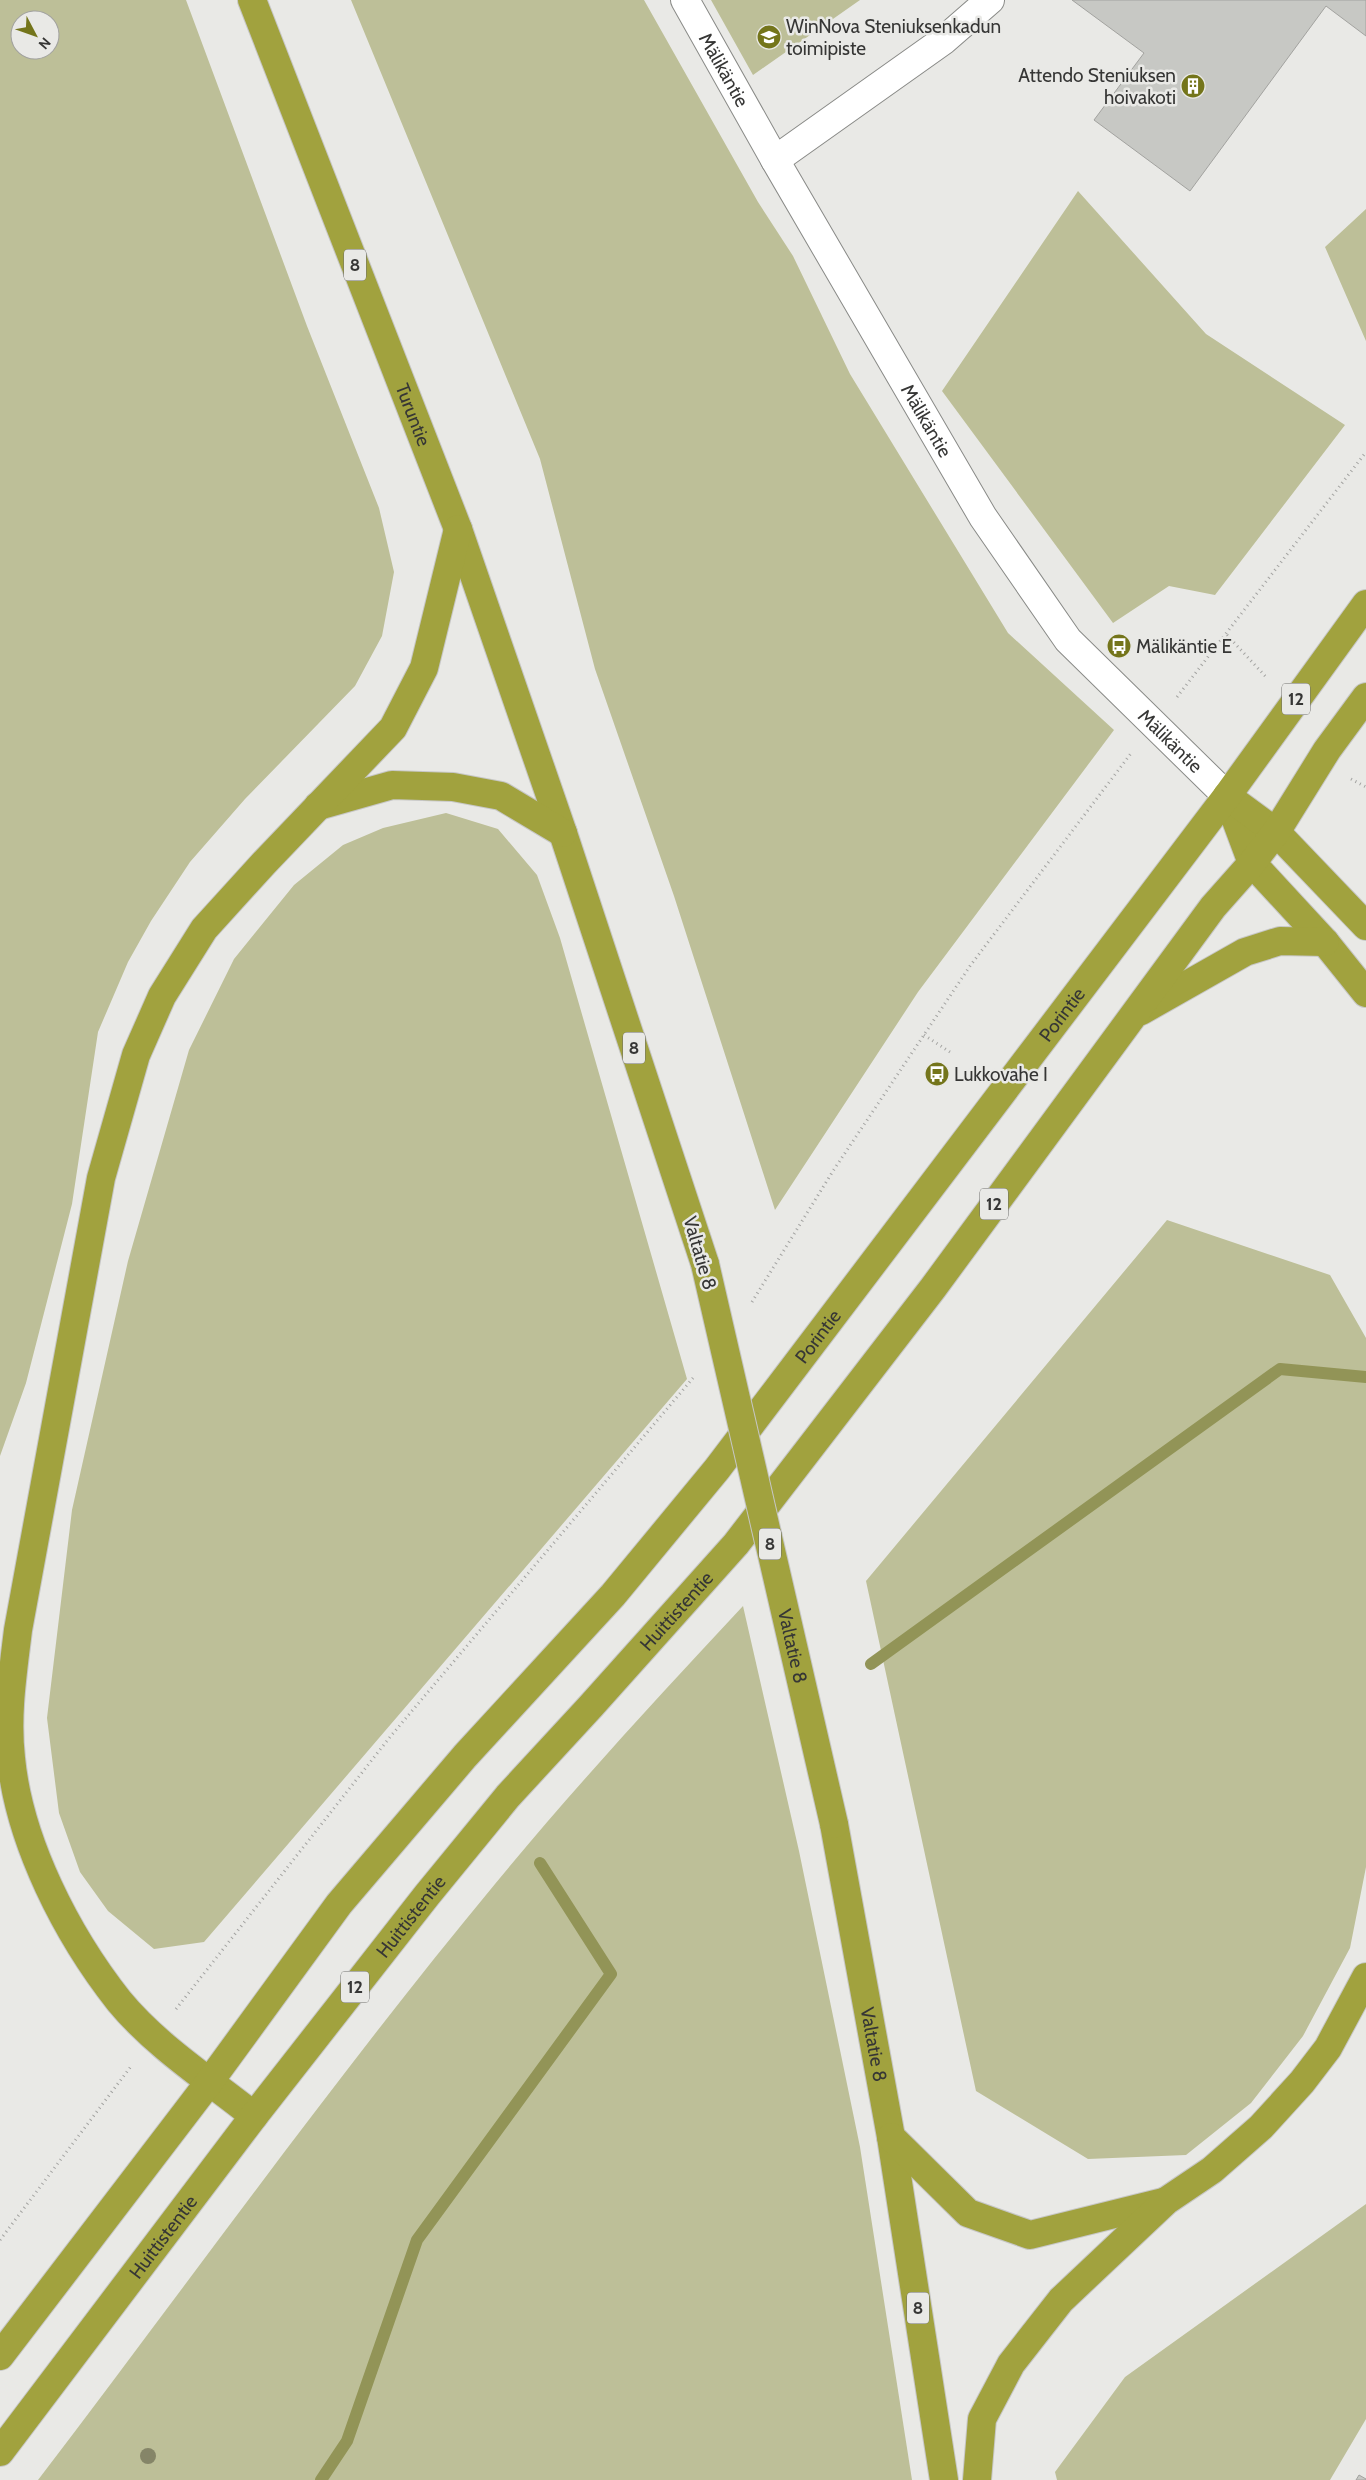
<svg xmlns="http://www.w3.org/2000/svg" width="1366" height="2480" font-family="Cabin,sans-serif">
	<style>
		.green { fill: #bdbf98; fill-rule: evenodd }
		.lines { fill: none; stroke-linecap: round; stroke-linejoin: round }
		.stream { stroke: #929457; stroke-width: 12 }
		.building { fill: #c7c8c4; stroke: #a2a29f }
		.minor-casing { stroke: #898a87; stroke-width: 30 }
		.highway-casing { stroke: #c7c7c6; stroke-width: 30 }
		.path { stroke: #a3a3a1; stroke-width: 3; stroke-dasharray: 1 4; stroke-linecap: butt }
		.minor { stroke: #fff; stroke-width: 28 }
		.highway { stroke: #a1a23e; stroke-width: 28 }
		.highway-bridge-casing { stroke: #c7c7c6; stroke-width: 30; stroke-linecap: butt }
		.highway-bridge { stroke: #a1a23e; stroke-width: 28 }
		.tree { fill: #858568 }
		.labels { text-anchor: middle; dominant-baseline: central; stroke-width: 5; stroke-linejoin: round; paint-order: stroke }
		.shield { fill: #e9e9e6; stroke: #6c6c6a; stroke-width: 1 }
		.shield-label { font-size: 18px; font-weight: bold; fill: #363635 }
		.poi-label { font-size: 19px; fill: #363635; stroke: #e9e9e6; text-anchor: start }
		.street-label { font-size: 19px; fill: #363635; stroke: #e9e9e6 }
	</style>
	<rect width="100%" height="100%" fill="#e9e9e6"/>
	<!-- green -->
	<path class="green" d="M0 0H186L307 326 379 508 394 572 382 636 355 686 245 799 190 862 151 921 128 962 98 1032 72 1204 26 1383 0 1456ZM20 20H50V50H20Z
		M351 0H644L758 202 793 256 850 374 1008 633 1114 730 918 992 775 1210 674 896 595 669 540 459Z
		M711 0H860L753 75Z
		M1078 191 1206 334 1345 425 1215 595 1169 586 1113 623 942 391Z
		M1366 209V341L1325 247Z
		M446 813 498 829 537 875 560 938 687 1379 204 1942 154 1949 108 1911 80 1872 59 1813 47 1718 72 1510 128 1261 189 1050 234 959 294 885 343 845 383 828Z
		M1167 1220 1330 1275 1366 1338V1867L1350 1948 1303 2036 1251 2103 1186 2155 1088 2159 976 2091 866 1581Z
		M743 1606 799 1851 860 2147 912 2480H38C190 2281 335 2077 495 1884 574 1788 658 1697 743 1606Z
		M1366 2204V2419L1330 2480H1057L1055 2472 1125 2377Z"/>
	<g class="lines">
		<!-- stream -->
		<path class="stream" d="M871 1664 1280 1369 1366 1377
			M321 2480 347 2441 417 2240 611 1974 540 1863"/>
	</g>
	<!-- building -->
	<path class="building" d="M1072 0H1366V36L1326 6 1190 191 1094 120 1144 53Z
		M1359 2475 1366 2479V2480H1356Z"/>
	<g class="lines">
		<defs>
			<g id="minor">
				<path id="s1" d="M685 0 775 160 983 517 1068 640 1227 796"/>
				<path d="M775 160 944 40 990 0"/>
			</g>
			<g id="highway">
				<path id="s2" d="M252 0 458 529 563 833 705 1264"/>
				<path d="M1227 796 1252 863 1325 942 1366 993"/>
				<path d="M1227 796 1276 832 1366 926"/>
				<path d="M318 806 392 785 453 787 501 796 563 833"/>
				<path d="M1141 1011 1245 952 1280 941 1325 942"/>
				<path id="s3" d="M834 1824 891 2137 944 2480"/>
				<path d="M254 2116C209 2080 156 2046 119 2001 67 1935 19 1842 11 1758 6 1715 13 1672 18 1630L101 1178 136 1055 162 996 204 929 264 863 393 728 424 668 458 529"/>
				<path d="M891 2137 968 2213 1030 2235 1163 2202"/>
				<path id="s4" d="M0 2356 210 2081 339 1904 465 1756 613 1595 717 1469 1227 796 1366 604"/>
				<path id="s5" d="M0 2452 254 2116 427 1895 508 1796 591 1706 736 1544 933 1288 1213 907 1252 863 1276 832 1327 750 1366 697"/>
				<path d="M977 2480 982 2419 1011 2364 1061 2300 1166 2201 1212 2170 1261 2127 1302 2082 1328 2048 1366 1977"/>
			</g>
		</defs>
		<!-- minor casing -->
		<use href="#minor" class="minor-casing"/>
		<!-- highway casing -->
		<use href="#highway" class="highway-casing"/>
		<!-- path -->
		<path class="path" d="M1227 635 1267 678
			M1177 697 1366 452
			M1351 779 1366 787
			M924 1035 953 1054
			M752 1302 833 1171 970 966 1132 752
			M176 2009 390 1737 693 1378
			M0 2240 132 2065"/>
		<!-- minor -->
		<use href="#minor" class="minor"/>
		<!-- highway -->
		<use href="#highway" class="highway"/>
		<defs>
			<g id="highway-bridge">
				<path id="s6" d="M705 1264 834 1824"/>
			</g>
		</defs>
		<!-- highway-bridge casing -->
		<use href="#highway-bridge" class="highway-bridge-casing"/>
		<!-- highway-bridge -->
		<use href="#highway-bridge" class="highway-bridge"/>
	</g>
	<!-- trees -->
	<circle class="tree" cx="148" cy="2456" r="8"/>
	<!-- icons -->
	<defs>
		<symbol id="school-disc" viewBox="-11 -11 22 22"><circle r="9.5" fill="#74751b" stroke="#e9e9e6"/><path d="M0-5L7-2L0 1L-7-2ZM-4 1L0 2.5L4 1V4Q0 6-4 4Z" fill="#fff"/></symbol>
		<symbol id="building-disc" viewBox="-11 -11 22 22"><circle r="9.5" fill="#74751b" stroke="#e9e9e6"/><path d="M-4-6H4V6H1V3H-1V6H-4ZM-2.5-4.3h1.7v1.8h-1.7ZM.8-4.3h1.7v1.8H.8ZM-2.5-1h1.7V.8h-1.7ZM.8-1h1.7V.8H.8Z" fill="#fff"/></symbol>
		<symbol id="bus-disc" viewBox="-11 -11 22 22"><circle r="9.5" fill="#74751b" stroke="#e9e9e6"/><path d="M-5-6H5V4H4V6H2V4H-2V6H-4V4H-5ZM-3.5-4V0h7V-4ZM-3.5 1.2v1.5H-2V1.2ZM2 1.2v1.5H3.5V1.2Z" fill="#fff"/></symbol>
	</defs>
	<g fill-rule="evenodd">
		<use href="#school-disc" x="755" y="23" width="28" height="28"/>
		<use href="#building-disc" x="1179" y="72" width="28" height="28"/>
		<use href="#bus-disc" x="1105" y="632" width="28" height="28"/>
		<use href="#bus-disc" x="923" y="1060" width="28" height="28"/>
	</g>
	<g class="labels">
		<!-- shield labels -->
		<g class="shield">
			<rect x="344" y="249.5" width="22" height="31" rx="4"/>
			<rect x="1282" y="683.5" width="28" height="31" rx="4"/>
			<rect x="623" y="1032.5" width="22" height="31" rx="4"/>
			<rect x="980" y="1188.5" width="28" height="31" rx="4"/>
			<rect x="759" y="1528.5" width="22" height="31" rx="4"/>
			<rect x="341" y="1971.5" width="28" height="31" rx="4"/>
			<rect x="907" y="2292.5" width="22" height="31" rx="4"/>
		</g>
		<g class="shield-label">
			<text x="355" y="265">8</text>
			<text x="1296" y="699">12</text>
			<text x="634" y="1048">8</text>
			<text x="994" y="1204">12</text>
			<text x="770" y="1544">8</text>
			<text x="355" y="1987">12</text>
			<text x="918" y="2308">8</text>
		</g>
		<!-- poi labels -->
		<g class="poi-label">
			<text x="786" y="26">WinNova Steniuksenkadun<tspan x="786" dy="22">toimipiste</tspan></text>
			<text x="1176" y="75" text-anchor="end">Attendo Steniuksen<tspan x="1176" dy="22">hoivakoti</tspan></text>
			<text x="1136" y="646">Mälikäntie E</text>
			<text x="954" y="1074">Lukkovahe I</text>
		</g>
		<!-- street labels -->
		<g class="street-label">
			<text stroke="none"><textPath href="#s1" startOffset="80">Mälikäntie</textPath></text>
			<text stroke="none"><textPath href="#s2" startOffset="445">Turuntie</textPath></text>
			<text stroke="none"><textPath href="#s1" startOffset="485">Mälikäntie</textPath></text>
			<text stroke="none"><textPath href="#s1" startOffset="890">Mälikäntie</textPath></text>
			<text stroke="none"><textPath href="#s4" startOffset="1712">Porintie</textPath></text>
			<text transform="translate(700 1253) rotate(74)">Valtatie 8</text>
			<text stroke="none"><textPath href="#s4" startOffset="1308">Porintie</textPath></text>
			<text stroke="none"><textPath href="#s5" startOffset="1080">Huittistentie</textPath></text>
			<text stroke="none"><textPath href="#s6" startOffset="392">Valtatie 8</textPath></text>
			<text stroke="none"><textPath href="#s5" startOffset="675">Huittistentie</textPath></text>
			<text stroke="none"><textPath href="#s3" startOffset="224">Valtatie 8</textPath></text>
			<text stroke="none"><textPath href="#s5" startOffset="270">Huittistentie</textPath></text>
		</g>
	</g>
	<!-- north arrow -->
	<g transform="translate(35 35) rotate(131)"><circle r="24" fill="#e9e9e6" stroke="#a1a19f"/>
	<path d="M0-4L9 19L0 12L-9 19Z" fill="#74751b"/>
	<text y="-8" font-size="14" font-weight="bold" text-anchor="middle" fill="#363635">N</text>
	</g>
</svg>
